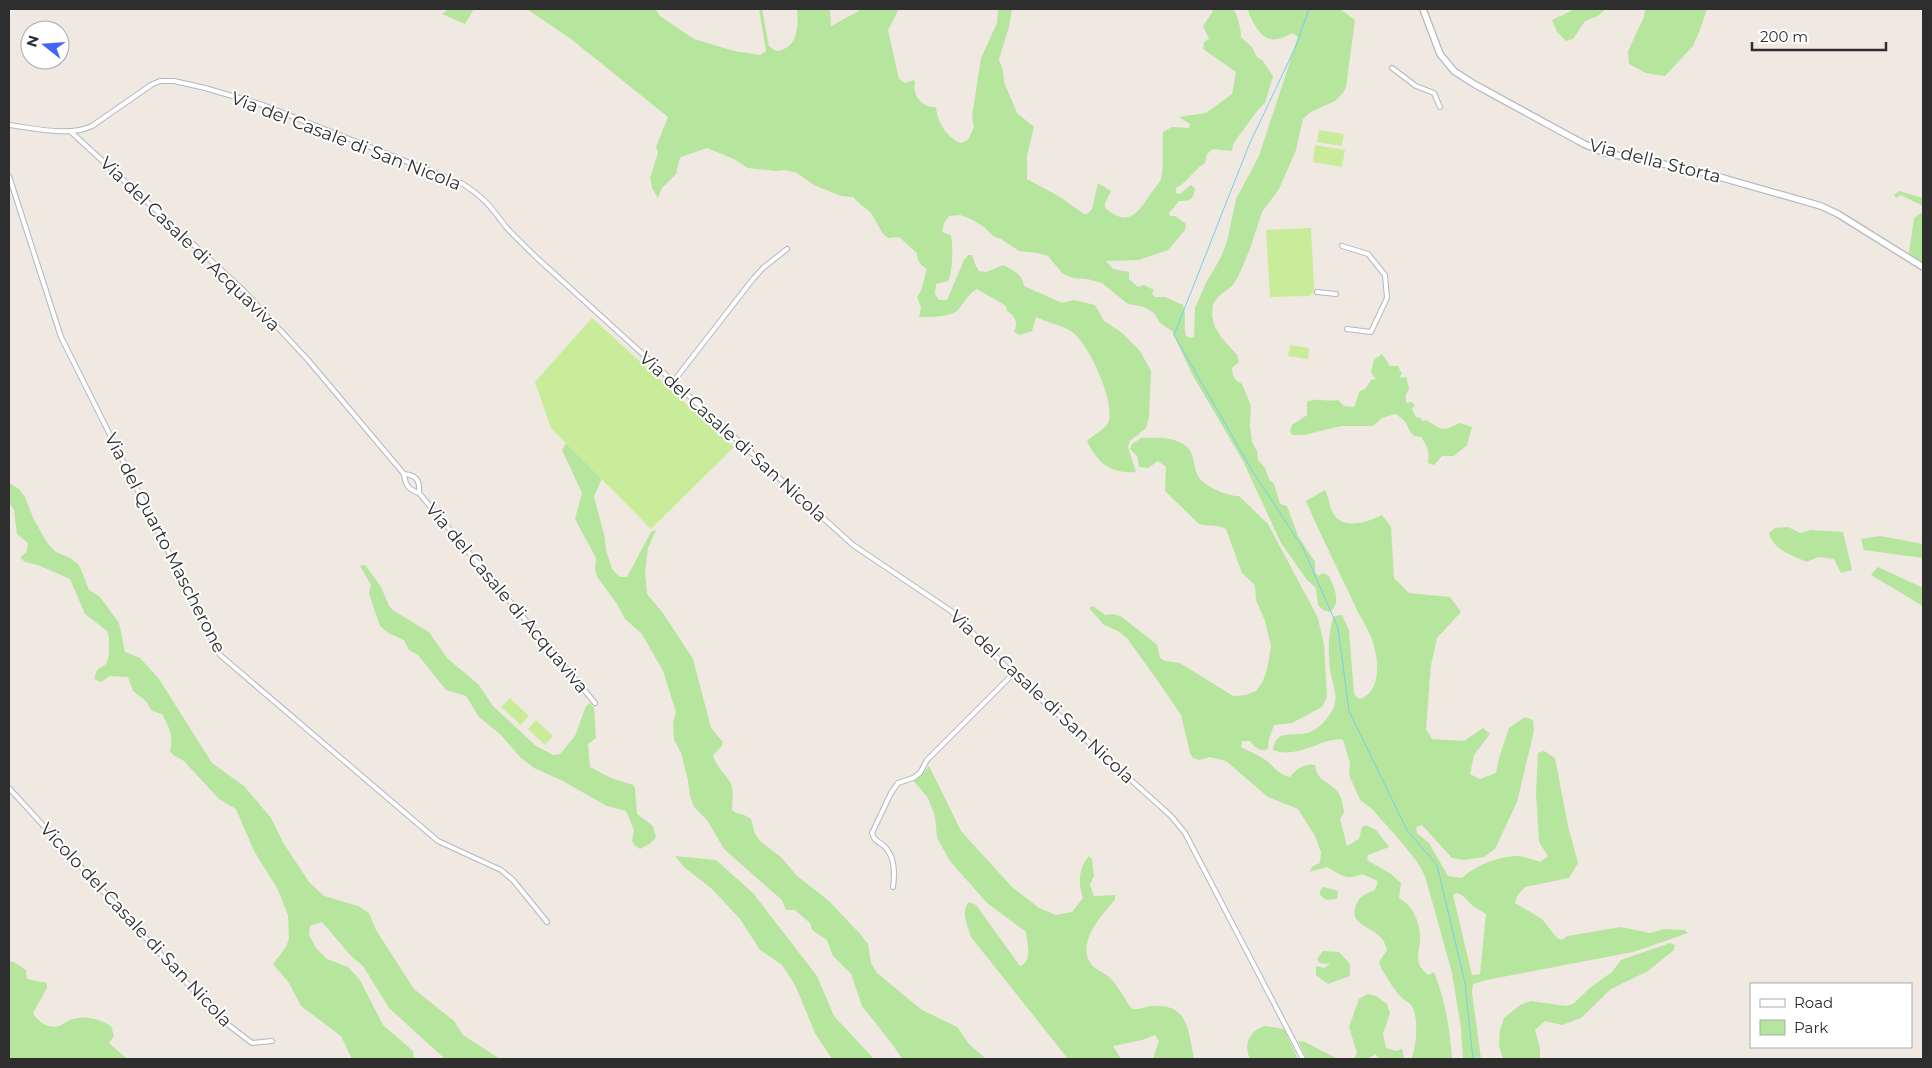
<svg xmlns="http://www.w3.org/2000/svg" width="1932" height="1068" font-family="Montserrat,sans-serif">
	<style>
		.green { fill: #b6e59e; fill-rule: evenodd }
		.pitch { fill: #c9ec9a }
		.lines { fill: none; stroke-linecap: round; stroke-linejoin: round }
		.stream { stroke: #75cff0; stroke-width: 1 }
		.street-casing { stroke: #b4b7c1; stroke-width: 6 }
		.secondary-casing { stroke: #b4b7c1; stroke-width: 8 }
		.street { stroke: #fff; stroke-width: 4 }
		.secondary { stroke: #fff; stroke-width: 5.5 }
		.labels { text-anchor: middle; dominant-baseline: central; stroke-width: 4; stroke-linejoin: round; paint-order: stroke }
		.street-label { font-size: 18px; fill: #2e2e2e; stroke: #fff }
	</style>
	<rect width="100%" height="100%" fill="#efe9e1"/>
	<!-- green -->
	<path class="green" d="M448 9H474L465 24 442 14Z
		M527 9H655L660 16 694 39 734 51 760 55 766 51 759 9H762L769 46 776 51C798 49 799 25 797 9H830L831 26 859 11 858 9H899L888 30 899 79 905 83 914 80 915 82C912 95 922 108 936 107 937 122 947 138 961 143L968 140 974 127 972 117 981 58 997 23 998 9H1012L1009 27 999 59 1003 71 1004 82 1017 113 1034 127 1027 155V179L1060 197 1084 214H1087L1092 209 1098 183 1111 191 1105 203V208C1128 227 1136 215 1150 195 1153 190 1159 184 1161 179 1164 169 1162 143 1163 132L1172 127 1189 128 1190 124 1179 117 1206 113 1232 94 1236 72 1203 49 1204 42 1209 39 1203 26 1213 11 1212 9H1233C1238 14 1241 29 1241 37L1252 47 1257 57 1263 61 1273 76 1265 103 1257 111 1238 137 1233 145 1232 151 1213 149 1207 154 1205 163C1194 169 1188 182 1176 188V193L1180 194 1191 185 1195 189C1193 200 1190 201 1179 201L1169 213 1170 216H1175L1186 224 1185 230 1168 250 1139 260 1106 261 1113 269 1129 272V279L1138 287 1144 285 1154 290 1152 294 1155 297H1165L1183 305C1187 317 1183 326 1186 336L1190 338 1194 337 1195 308 1207 281 1220 259 1227 242 1236 199 1259 156 1298 37 1293 33C1277 41 1267 44 1256 27 1253 21 1249 16 1248 9H1340L1355 20 1346 87 1343 93 1335 101 1309 113 1303 119 1296 150 1279 189 1262 212 1250 249 1238 277 1232 286 1219 296 1213 304 1212 316 1215 327 1221 337 1237 355 1239 362 1232 368 1233 376 1236 380 1242 384 1251 406 1250 426 1252 442 1257 451 1258 460 1265 468 1269 479 1274 484 1280 504 1287 506 1298 536 1315 562V571L1318 576 1323 573 1329 576C1334 588 1342 602 1330 612L1323 610 1318 605 1316 588 1307 580 1281 543 1243 461 1192 374 1172 331 1160 323 1154 313 1144 307 1128 304 1102 283 1087 279 1073 278 1063 274 1048 256 1038 253 1019 251 1001 239 993 236 984 227 971 219 960 215 949 216 944 223 942 232 951 235C953 246 953 272 948 281L936 284 935 294 939 300H947L964 260 968 255H972L975 264 979 271 986 272 1003 265C1013 270 1022 274 1024 286L1062 303 1074 300 1095 305 1104 321 1121 332 1140 351 1151 371 1149 417 1146 428 1130 441 1128 447 1136 472C1110 474 1098 463 1087 441 1093 435 1104 430 1108 423 1117 405 1088 342 1072 332 1062 325 1048 323 1036 317L1032 331 1020 335 1014 332C1018 322 1016 317 1007 311L1006 306 977 289C968 294 965 302 958 310 952 317 929 317 919 317L921 307 917 297 921 291 927 269C920 265 917 261 917 253L899 237 888 238C878 231 877 219 869 211 863 206 858 203 853 197L841 196 831 192 814 185 797 173 785 170 775 171 748 168 734 159 707 148 681 157 679 161 676 174 662 188 658 198 652 188 650 178 658 153 656 147 668 117 571 39Z
		M1575 9H1606L1598 16 1585 21 1573 39 1566 41 1557 32 1552 20Z
		M1645 9H1707L1701 27 1693 46 1665 76 1646 73 1629 64 1628 51 1644 17Z
		M1899 191 1923 198V206L1901 195 1896 198 1894 195Z
		M1922 212H1923V263L1909 253 1914 218Z
		M1382 354 1390 366H1398L1402 374 1399 378 1406 377 1409 388 1406 395V403L1412 402 1415 405 1412 409 1416 417 1421 418 1423 421 1426 420C1443 430 1442 432 1460 423L1472 427 1467 445 1454 456H1442L1434 465 1428 463C1429 451 1429 449 1421 437 1411 437 1410 431 1406 423 1404 420 1399 416 1395 414L1382 418 1373 426H1341L1304 435H1292L1290 431 1292 425 1307 415V402C1316 397 1328 402 1338 400L1344 406 1354 407 1360 391 1365 389 1371 380 1376 379 1371 373 1374 360Z
		M1141 438C1155 438 1175 436 1187 447 1195 454 1193 467 1198 476 1203 486 1229 497 1239 496L1268 524 1318 618 1324 645 1327 697 1322 707 1292 723 1274 725 1269 739 1268 749C1259 752 1255 747 1250 741H1242L1241 747C1248 751 1261 756 1267 761 1275 768 1278 774 1290 777 1298 768 1303 764 1315 765 1317 782 1328 780 1337 791 1342 797 1343 806 1344 813L1340 819 1347 846 1359 839 1362 827 1365 825 1376 830 1389 847 1368 855 1367 860 1391 874 1401 883 1399 898C1412 905 1419 920 1420 935 1421 953 1411 961 1428 975L1434 972C1445 1000 1450 1029 1452 1059H1411C1417 1049 1418 1018 1413 1008 1411 1003 1405 1001 1401 997 1393 989 1387 977 1381 968L1379 962 1387 950C1383 931 1367 931 1357 920 1351 913 1357 899 1364 895 1367 893 1371 892 1375 890L1378 881 1362 874C1347 881 1341 875 1327 867L1309 872 1313 866 1320 863 1321 852 1315 836 1298 809 1268 797 1226 761 1210 757 1199 760 1193 758 1190 753 1181 715 1162 687 1127 638 1118 631 1104 625 1089 608 1093 606 1105 615 1113 614 1122 617 1157 645 1160 658 1165 661 1180 663 1233 696 1246 695 1256 691 1262 683 1267 670 1271 646 1265 621 1256 600 1255 585 1242 573 1226 529C1217 524 1209 527 1199 524L1165 491 1166 467 1158 461 1148 468 1139 467 1137 456 1130 449 1132 444Z
		M566 443 602 478 594 497 605 538 606 550 612 569 620 577H627L651 532 656 530 648 548 645 573 647 594 663 613 693 659 711 728 723 742 721 747 713 755C716 767 726 774 731 784 734 792 732 801 732 810L736 813 744 815 751 819 755 834 761 842 781 857 797 876 829 901 861 935 868 944 871 963 877 973 922 1010 957 1027 969 1044 986 1059H902L893 1045 862 1006 851 974 833 956 827 940 812 930 810 923 795 910H786L782 900 724 849 707 820 694 807 690 796 688 780 681 753 674 740 673 723 676 712 663 671 642 634 625 619 617 604 598 578 595 570 596 558 575 519 582 493 562 450Z
		M9 483 19 489 25 497 34 520 48 544 56 552 70 558 79 565 89 590 100 597 119 623 125 652 140 658 159 679 212 763 244 786 271 818 284 844 309 882 324 896 358 906 369 913 376 930 414 989 454 1021 463 1035 500 1059H445L389 1008 363 966 351 956 322 922 310 926 309 935 316 948 327 959 348 967 360 980 383 1025 413 1051 414 1059H352L341 1036 301 1006 289 983 273 964 286 947 289 938 288 915 277 888 254 851 236 809 219 799 184 761 173 755 170 751C174 736 169 727 162 714L152 711 146 701 133 691 128 677 110 676 101 682 94 679 97 670 106 664 109 656V637L107 631 85 614 70 579 38 565 25 562 20 558 27 551 28 543 17 534 14 510 9 503Z
		M1325 490C1329 497 1329 506 1333 513 1343 531 1368 522 1382 515L1391 527 1394 578 1409 593 1450 597 1461 612 1437 638 1431 665 1426 729 1432 739 1464 741 1483 728 1490 734 1474 755 1470 774 1480 779 1496 773 1499 758 1509 728 1525 717 1533 720 1534 731 1517 802 1495 849 1484 857 1463 860 1452 858 1422 825 1416 827 1417 833 1429 843 1448 876 1462 878C1476 865 1497 857 1516 856 1524 856 1533 860 1540 862L1548 856 1539 842 1536 794 1538 753 1544 751 1555 758 1568 826 1578 863 1569 878 1525 887 1517 896 1515 903 1542 919 1557 938 1562 940 1567 936 1621 927 1650 933 1664 929 1685 930 1688 933 1633 952 1486 980 1473 984 1472 992 1481 1059H1463L1461 1028 1452 973 1425 876 1418 863 1403 844 1372 809 1360 800 1349 775 1350 763 1343 740C1323 736 1300 760 1273 750 1276 727 1296 738 1310 732 1320 728 1327 719 1332 711 1340 697 1332 684 1330 669 1328 655 1328 629 1334 616L1342 615 1349 630 1354 694 1359 699C1379 694 1379 667 1375 650 1373 637 1364 623 1358 612 1341 575 1322 539 1306 501ZM1456 893 1462 895 1473 906 1486 914 1480 974 1472 975 1453 895Z
		M1788 527 1800 533 1811 530 1843 532 1852 570 1841 573 1834 559 1818 557 1807 562C1792 555 1773 550 1769 533L1775 528Z
		M1880 536 1923 544V558L1864 550 1861 539Z
		M365 565 381 587 389 606 394 611 429 632 447 658 479 685 493 706 536 746 553 755 560 754 575 736 586 706 590 703 594 708 596 738 588 744 590 767 611 778 633 785 635 788 637 814 653 826 656 837 651 843 640 849 634 845 632 841 634 830 626 811 607 806 561 780 534 768 520 757 501 735 479 717 466 696 446 690 418 655 409 650 404 640 388 633 380 626 369 594 371 585 360 566Z
		M1878 567 1923 588V606L1871 575Z
		M929 766 961 831 1012 887 1039 908 1056 915 1072 912 1083 898C1078 882 1078 870 1089 856L1092 859 1094 876 1090 885 1094 896 1115 895V900C1102 915 1076 942 1091 964 1096 971 1107 973 1112 980 1120 989 1125 1000 1132 1009 1140 1010 1144 1007 1151 1006 1189 1003 1188 1030 1194 1059H1153L1159 1041 1155 1035 1142 1040 1113 1046 1121 1059H1068L971 937C968 926 960 911 969 902L976 905 1020 966C1033 961 1027 944 1026 932L987 903 950 861 937 838 935 816 928 798 913 780 922 775Z
		M675 856 716 860 753 893 817 976 834 1016 874 1059H832L815 1033 795 985 782 965 760 950 740 919 712 889 684 867Z
		M1323 887 1336 890 1338 893 1337 899 1326 900 1320 895V891Z
		M1670 943 1675 945 1674 950 1648 971 1611 989 1581 1018 1562 1025 1545 1021 1535 1030 1540 1048V1059H1503L1499 1046 1500 1030 1504 1018 1520 1005 1531 1001 1566 1006 1573 1004 1591 987 1612 972 1621 960Z
		M1323 951 1339 952 1350 964V976L1328 984 1316 975V966L1324 968 1330 964 1320 963 1317 959Z
		M9 961 14 962 26 970 27 979 47 983V988L33 1013C38 1022 48 1029 59 1026 64 1024 68 1020 73 1019 87 1015 99 1019 111 1026L114 1036 109 1043 127 1059H9Z
		M1368 994 1376 996 1387 1004 1390 1013 1383 1034 1386 1048 1397 1051 1402 1049 1404 1059H1380L1375 1054 1368 1059H1354L1357 1053 1349 1027 1359 999Z
		M1265 1026 1284 1029 1298 1059H1250C1243 1044 1250 1030 1265 1026Z
		M1298 1041 1305 1042 1338 1059H1307Z"/>
	<!-- pitch -->
	<path class="pitch" d="M1319 130 1344 134 1342 146 1317 142Z
		M1315 145 1345 150 1342 167 1313 162Z
		M1311 228 1314 289 1313 293 1309 296 1270 297 1266 230Z
		M592 318 734 447 651 529 551 428 535 382Z
		M1290 345 1309 348 1308 359 1288 356Z
		M510 698 529 716 521 725 501 707Z
		M536 720 553 736 545 745 528 729Z"/>
	<g class="lines">
		<!-- stream -->
		<path class="stream" d="M1309 9 1295 48 1249 145 1174 335 1253 472 1303 548 1338 628 1349 711 1407 830 1437 865 1465 983 1473 1059"/>
		<defs>
			<path id="street" d="M1392 68 1416 86 1434 93 1440 107
				M9 125C33 128 70 137 92 126L151 85 160 81H174L205 88 263 105 461 183C483 196 491 207 506 227 516 238 527 248 537 258L853 545 951 611 1013 674 1171 816 1185 833 1303 1059
				M70 131 243 290 308 360 404 474C405 485 409 490 419 493L595 703
				M9 176 61 337 220 655 438 841 501 870 513 880 547 922
				M1342 246 1368 254 1385 275 1387 298 1371 332 1347 329
				M1317 292 1336 294
				M673 382 753 279 763 268 787 249
				M404 474C417 475 420 481 419 493
				M9 788 218 1017 252 1043 272 1041
				M893 887C895 873 895 855 883 845 877 841 874 840 872 833L891 793 898 783 913 778 920 773 927 760 1013 674"/>
			<path id="secondary" d="M1423 9 1440 54 1454 71 1474 84 1584 144 1605 153 1695 170 1821 206 1838 214 1923 267"/>
		</defs>
		<!-- street casing -->
		<use href="#street" class="street-casing"/>
		<!-- secondary casing -->
		<use href="#secondary" class="secondary-casing"/>
		<!-- street -->
		<use href="#street" class="street"/>
		<!-- secondary -->
		<use href="#secondary" class="secondary"/>
	</g>
	<g class="labels">
		<!-- street labels -->
		<g class="street-label">
			<text transform="translate(346 141) rotate(21)">Via del Casale di San Nicola</text>
			<text transform="translate(1655 161) rotate(14)">Via della Storta</text>
			<text transform="translate(190 244) rotate(44)">Via del Casale di Acquaviva</text>
			<text transform="translate(733 437) rotate(42)">Via del Casale di San Nicola</text>
			<text transform="translate(165 543) rotate(63)">Via del Quarto Mascherone</text>
			<text transform="translate(507 598) rotate(50)">Via del Casale di Acquaviva</text>
			<text transform="translate(1042 697) rotate(43)">Via del Casale di San Nicola</text>
			<text transform="translate(136 925) rotate(47)">Vicolo del Casale di San Nicola</text>
		</g>
	</g>
	<!-- border -->
	<rect width="1932" height="1068" fill="none" stroke="#2e2e2e" stroke-width="20"/>
	<!-- legend -->
	<rect x="1750" y="983" width="162" height="65" fill="#ffffff" stroke="#ababab"/>
	<rect x="1760" y="999" width="25" height="8" fill="#ffffff" stroke="#ababab"/>
	<text x="1794" y="1008" font-size="15" fill="#2e2e2e">Road</text>
	<rect x="1760" y="1020" width="25" height="15" fill="#b6e59e" stroke="#ababab"/>
	<text x="1794" y="1033" font-size="15" fill="#2e2e2e">Park</text>
	<!-- north arrow -->
	<g transform="translate(45 45) rotate(287)"><circle r="24" fill="#ffffff" stroke="#ababab"/>
	<path d="M0-4L9 19L0 12L-9 19Z" fill="#4264fb"/>
	<text y="-8" font-size="14" font-weight="bold" text-anchor="middle" fill="#2e2e2e">N</text>
	</g>
	<!-- scale -->
	<path d="M1752 42v8h134v-8" fill="none" stroke="#2e2e2e" stroke-width="2.5"/>
	<text x="1760" y="42" font-size="15" fill="#2e2e2e" stroke="#ffffff" stroke-width="4" paint-order="stroke">200 m</text>
</svg>
